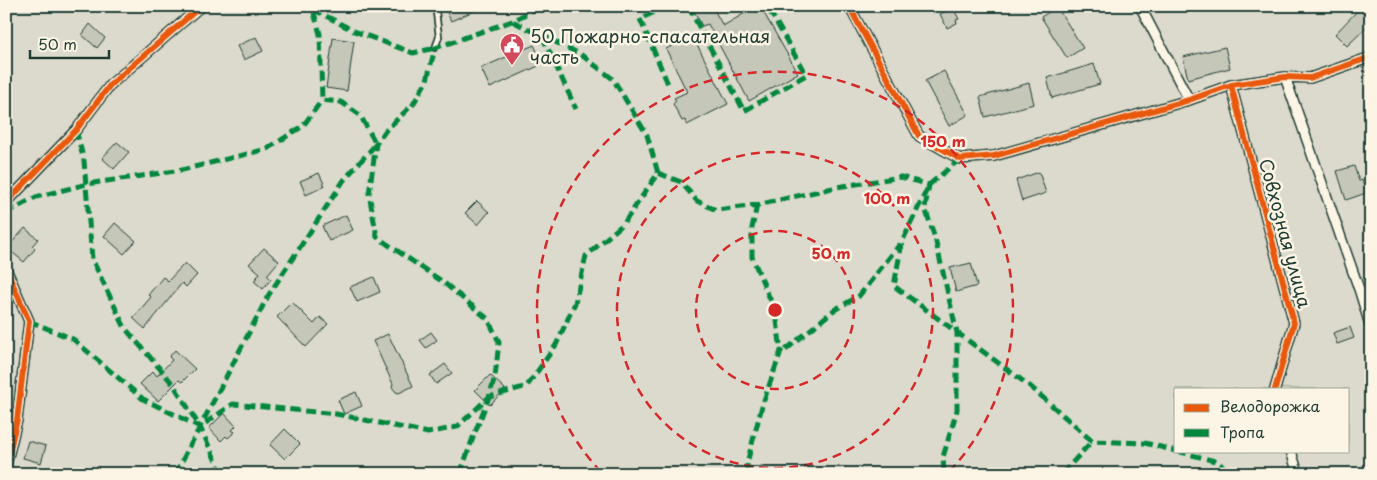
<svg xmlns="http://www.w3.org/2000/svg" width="1377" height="480" font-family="'Playpen Sans',sans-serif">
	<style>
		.green { fill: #dcdacc; stroke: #7e8c80; fill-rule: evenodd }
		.building { fill: #c5c7b9; stroke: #1f3d34 }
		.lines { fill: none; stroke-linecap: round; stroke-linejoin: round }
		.service-casing { stroke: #1f3d34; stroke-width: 8 }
		.minor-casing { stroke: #1f3d34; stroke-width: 12 }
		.service { stroke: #fcf5e5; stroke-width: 4.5 }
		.minor { stroke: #fcf5e5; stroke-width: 9 }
		.quiet { stroke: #00873e; stroke-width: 5; stroke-dasharray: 10 5; stroke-linecap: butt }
		.cycleway-casing { stroke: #fcf5e5; stroke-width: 9 }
		.cycleway { stroke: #e8590c; stroke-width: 6 }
		.ring { fill: none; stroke: #d62828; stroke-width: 2.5; stroke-dasharray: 9 6 }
		.labels { text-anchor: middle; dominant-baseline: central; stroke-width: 5; stroke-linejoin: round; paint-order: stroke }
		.poi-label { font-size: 18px; fill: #1f3d34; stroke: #fcf5e5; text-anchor: start }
		.street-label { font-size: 18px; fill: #1f3d34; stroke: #fcf5e5 }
		.centre { fill: #d62828; stroke: #fcf5e5; stroke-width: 2.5 }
		.ring-label { font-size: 15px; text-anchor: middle; font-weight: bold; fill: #d62828; stroke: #fcf5e5; stroke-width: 5; stroke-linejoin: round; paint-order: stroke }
	</style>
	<rect width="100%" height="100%" fill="#fcf5e5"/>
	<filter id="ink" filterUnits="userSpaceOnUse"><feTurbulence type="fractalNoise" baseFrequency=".02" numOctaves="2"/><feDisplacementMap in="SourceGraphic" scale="10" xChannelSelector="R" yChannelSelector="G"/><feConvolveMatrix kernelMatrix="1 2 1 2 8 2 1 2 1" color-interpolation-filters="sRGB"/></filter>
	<g filter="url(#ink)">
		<!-- green -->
		<path class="green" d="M6 6H1371V474H6ZM1176 389H1348V451H1176Z"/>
		<!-- building -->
		<path class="building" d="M444 6H485L451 21Z
			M698 6H712L723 26 757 6H760L798 73 749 101 708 24 702 26 693 9Z
			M1362 6H1371V23L1347 46 1335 34Z
			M1057 7 1083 48 1067 58 1041 17Z
			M953 8 959 19 956 20 957 23 947 28 940 14Z
			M90 24 105 38 97 48 82 35Z
			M692 35 728 104 687 125 685 120 682 121 673 104 676 101 674 98 687 92 666 49Z
			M256 37 263 51 244 60 237 46Z
			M333 38 354 41 347 91 326 88Z
			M534 45 543 64 490 88 481 68Z
			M1225 47 1230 68 1188 79 1183 57Z
			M1094 64 1100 84 1052 98 1047 78Z
			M944 71 968 115 949 126 925 81Z
			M1029 83 1034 104 985 117 980 97Z
			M117 142 129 152 114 169 102 158Z
			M1354 166 1359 181 1362 180 1366 193 1346 200 1337 171Z
			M1039 172 1046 193 1022 201 1016 180Z
			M319 173 325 186 306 195 300 181Z
			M477 201 489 212 478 225 465 213Z
			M346 215 353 230 329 241 322 226Z
			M115 223 136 241 124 254 104 236Z
			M25 228 38 239 32 246 35 249 24 262 7 248Z
			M264 248 279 261 267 275 271 279 263 289 254 281 260 273 249 264Z
			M185 263 197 275 186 287 182 283 145 329 133 318 151 297 148 295 163 277 168 281Z
			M971 263 977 286 956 292 950 268Z
			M374 277 380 292 357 302 350 287Z
			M292 302 314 324 320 317 328 324 306 347 277 317Z
			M1350 327 1354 338 1337 344 1333 333Z
			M431 332 437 340 426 348 420 340Z
			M388 334 413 386 399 393 396 392 392 387 393 384 373 341Z
			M175 350 195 369 182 382 179 380 158 401 140 384 153 371 157 376 172 360 169 357Z
			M445 364 452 373 436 384 430 375Z
			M490 375 505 389 490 405 475 390Z
			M356 392 362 406 344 414 338 400Z
			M224 413 236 426 232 430 235 432 228 438 226 436 221 441 209 428Z
			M285 429 300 444 285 459 270 445Z
			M28 441 46 446 41 463 23 458Z"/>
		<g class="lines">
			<defs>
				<path id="service" d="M435 48 439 37 436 12 437 6"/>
				<path id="minor" d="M849 6 919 136 960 159 994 156 1189 100 1231 85 1285 77 1310 78 1371 57
					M1140 6 1189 100
					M1285 77 1360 292 1371 328
					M1231 85 1294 323 1275 389
					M6 203 76 130 110 85 201 6
					M6 269 29 321 17 420 6 465
					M1291 451 1298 474"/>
			</defs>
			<!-- service casing -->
			<use href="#service" class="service-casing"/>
			<!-- minor casing -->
			<use href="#minor" class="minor-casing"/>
			<!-- service -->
			<use href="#service" class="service"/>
			<!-- minor -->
			<use href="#minor" class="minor"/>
			<!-- quiet -->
			<path class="quiet" d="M667 6 640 19 668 84
				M688 6 744 111 806 75 767 6
				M313 9 354 31 413 53 435 48
				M725 12 735 6
				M542 36 576 109
				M76 130 84 161 92 259 125 328 173 384 200 427
				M960 159 929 185 902 242 894 286 1031 387 1092 441 1145 443 1176 451
				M658 173 681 182 697 201 716 210 757 205 837 187 901 177 929 185 925 208 935 238 957 333V410L943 457 944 474
				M757 205 752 228V257L776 313 781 351
				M6 213 36 197 87 184 182 170 267 149 303 126 322 100
				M29 321 73 339 143 399 200 427
				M1177 451 1215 461 1235 474
				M175 474 200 427 233 404 336 414 428 433 457 427 489 397 527 386 556 345 575 303 586 256 624 223 658 173 647 135 613 79 580 54 512 21
				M222 474 200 427 268 296 344 180 376 144 360 115 341 102 322 100 320 34 312 6
				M460 474 474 435 489 397 495 377 499 342 488 319 443 282 377 237 369 194 376 144 386 130 409 108H411L427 80 435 48 512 21 541 6
				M747 474V463L762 406 781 351 782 353 834 310 859 296 900 244
				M1062 474 1092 441"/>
			<defs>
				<path id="cycleway" d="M849 6 919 136 960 159 994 156 1189 100 1231 85 1285 77 1310 78 1371 57
					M1231 85 1294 323 1275 389
					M6 203 76 130 110 85 201 6
					M6 269 29 321 17 420 6 465"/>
			</defs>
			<!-- cycleway casing -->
			<use href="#cycleway" class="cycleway-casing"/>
			<!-- cycleway -->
			<use href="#cycleway" class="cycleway"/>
		</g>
	</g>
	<!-- distance rings -->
	<g class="ring">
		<circle cx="775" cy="310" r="79"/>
		<circle cx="775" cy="310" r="158"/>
		<path d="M601 472A238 238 0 1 1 949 472"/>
	</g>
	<!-- icons -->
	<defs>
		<symbol id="civic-pin" viewBox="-11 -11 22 30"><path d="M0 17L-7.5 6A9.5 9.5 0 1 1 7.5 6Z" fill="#d1495b" stroke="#fcf5e5"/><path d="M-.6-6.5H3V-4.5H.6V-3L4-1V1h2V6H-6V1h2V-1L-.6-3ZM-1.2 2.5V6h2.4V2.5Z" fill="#fff"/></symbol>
	</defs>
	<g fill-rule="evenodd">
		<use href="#civic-pin" x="498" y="31" width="28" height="38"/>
	</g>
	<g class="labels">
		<!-- poi labels -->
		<g class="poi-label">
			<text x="530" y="35">50 Пожарно-спасательная<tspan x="530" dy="21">часть</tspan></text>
		</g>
		<!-- street labels -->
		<g class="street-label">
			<text transform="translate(1286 233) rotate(75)">Совхозная улица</text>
		</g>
	</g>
	<circle cx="775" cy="310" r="8" class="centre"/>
	<g class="ring-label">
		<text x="943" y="147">150 m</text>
		<text x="887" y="204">100 m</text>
		<text x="831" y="259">50 m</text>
	</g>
	<!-- margin -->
	<rect width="1377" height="480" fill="none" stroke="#fcf5e5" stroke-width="25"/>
	<rect x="12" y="12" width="1352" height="455" fill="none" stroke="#1f3d34" stroke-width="2" filter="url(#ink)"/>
	<!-- legend -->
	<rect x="1174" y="388" width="175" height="65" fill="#fcf5e5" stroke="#a4ab9e"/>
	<rect x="1184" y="404" width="25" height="8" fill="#e8590c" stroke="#a4ab9e"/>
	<text x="1220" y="412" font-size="15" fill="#1f3d34">Велодорожка</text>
	<rect x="1184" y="429" width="25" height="8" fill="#00873e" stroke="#a4ab9e"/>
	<text x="1220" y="438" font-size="15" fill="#1f3d34">Тропа</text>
	<!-- scale -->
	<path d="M30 50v8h79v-8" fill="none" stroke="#1f3d34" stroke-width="2.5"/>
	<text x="38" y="50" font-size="15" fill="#1f3d34" stroke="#fcf5e5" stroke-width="4" paint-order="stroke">50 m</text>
</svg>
